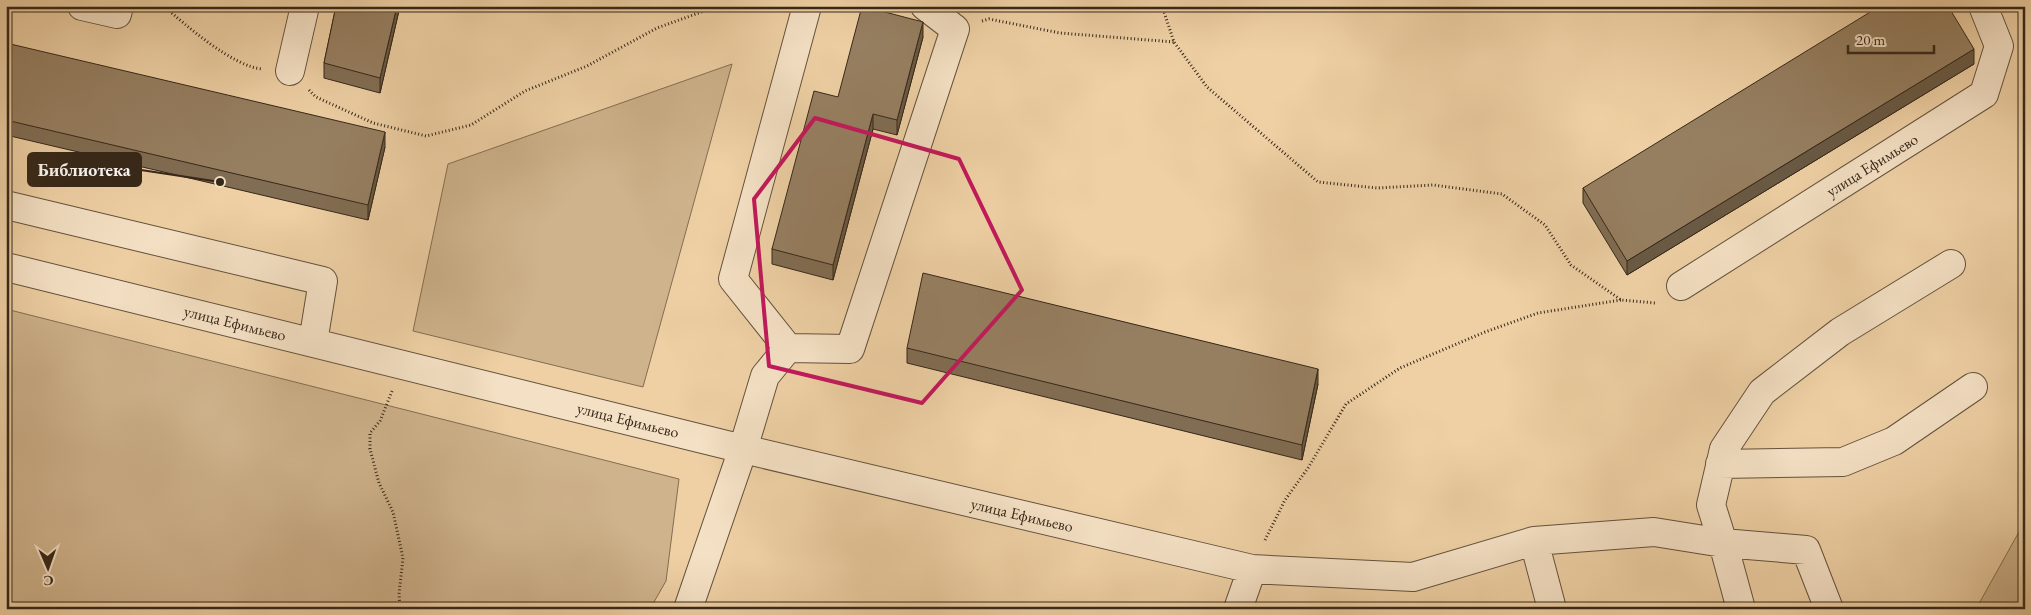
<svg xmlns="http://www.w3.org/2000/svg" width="2031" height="615" font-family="'EB Garamond',serif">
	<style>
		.green { fill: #cfb38c; stroke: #826e52 }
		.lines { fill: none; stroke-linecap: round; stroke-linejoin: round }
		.minor-casing { stroke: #64523c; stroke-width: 30 }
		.path { stroke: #362819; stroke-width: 3; stroke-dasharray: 1 2.5; stroke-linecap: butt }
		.minor { stroke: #f4e0c4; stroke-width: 28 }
		.wall { fill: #816d53; stroke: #362819 }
		.shaded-wall { fill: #695944; stroke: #362819 }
		.building { fill: #967f61; stroke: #362819 }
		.marked { fill: none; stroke: #c2185b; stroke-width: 4; stroke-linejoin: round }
		.labels { text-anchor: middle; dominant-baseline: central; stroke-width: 5; stroke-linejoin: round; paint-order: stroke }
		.street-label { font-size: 16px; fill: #362819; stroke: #f4e0c4 }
		.leader { fill: none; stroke: #362819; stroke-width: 2 }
		.callout-dot { fill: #362819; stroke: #f4e0c4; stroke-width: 2 }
		.callout { fill: #362819; stroke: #362819; stroke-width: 2 }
		.callout-label { font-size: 18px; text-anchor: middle; font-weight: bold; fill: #fff }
	</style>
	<rect width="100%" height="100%" fill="#eed0a4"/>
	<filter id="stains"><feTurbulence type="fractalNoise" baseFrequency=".004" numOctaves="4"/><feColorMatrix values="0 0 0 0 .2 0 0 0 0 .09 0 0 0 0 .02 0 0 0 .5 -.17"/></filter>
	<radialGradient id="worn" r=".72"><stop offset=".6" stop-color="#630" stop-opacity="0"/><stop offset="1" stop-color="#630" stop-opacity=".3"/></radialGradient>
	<!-- green -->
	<path class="green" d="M732 64 643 387 413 331 448 164Z
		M6 309 679 479 666 581 650 609H6Z
		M2025 521V609H1976Z"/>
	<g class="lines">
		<defs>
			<path id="minor" d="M82 6 117 14 119 6
				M290 71 305 6
				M6 205 323 281 313 342
				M6 267 743 449 1252 569 1413 577 1534 541 1654 532 1723 543 1741 609
				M1681 286 1984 94 1999 46 1983 6
				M788 348 733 279 807 6
				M1720 464 1843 462 1894 441 1973 387
				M1534 541 1552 609
				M688 609 743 449 765 376 788 348 850 349 955 29 925 6
				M1238 609 1252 569
				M1829 609 1806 550 1723 543 1711 505 1724 449 1762 392 1840 332 1951 264"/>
		</defs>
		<!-- minor casing -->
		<use href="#minor" class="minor-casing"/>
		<!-- path -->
		<path class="path" d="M164 6C185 25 235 68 263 69
			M1162 6 1174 42 1207 87 1318 182 1377 188 1433 185 1502 194 1545 225 1571 265 1621 300 1655 303
			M982 21 989 19 1060 33 1174 42
			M309 90 316 97 373 123 426 136 471 125 525 91 587 66 657 28 718 6
			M392 391 380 421 370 433V449L379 483 393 512 403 558 399 594 400 609
			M1265 540 1285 500 1308 468 1346 404 1400 368 1485 332 1538 313 1621 300"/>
		<!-- minor -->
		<use href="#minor" class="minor"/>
	</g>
	<!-- wall -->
	<path class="wall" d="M336 6H400L380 93 324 78V63Z
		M923 37 897 135 873 129 833 280 772 264V249L838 97Z
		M6 43 385 147 368 220 6 135Z
		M1974 64 1627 275 1583 203V188Z
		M907 348 1318 384 1302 460 907 363Z"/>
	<!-- shaded-wall -->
	<path class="shaded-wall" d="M397 6H400L380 93V78Z
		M923 22V37L897 135V120Z
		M1974 49V64L1627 275V261Z
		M873 114V129L833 280V265Z
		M385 132V147L368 220V205Z
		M1318 369V384L1302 460V445Z"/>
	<!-- building -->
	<path class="building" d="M336 6H397L380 78 324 63Z
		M862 6 923 22 897 120 873 114 833 265 772 249 814 91 838 97Z
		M1880 6H1948L1974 49 1627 261 1583 188Z
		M6 43 385 132 368 205 6 120Z
		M923 273 1318 369 1302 445 907 348Z"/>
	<!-- marked area -->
	<path class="marked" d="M815 118 959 159 1022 290 922 403 769 366 754 199Z"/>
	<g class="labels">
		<!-- street labels -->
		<g class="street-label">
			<text transform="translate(1872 165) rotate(-32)">улица Ефимьево</text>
			<text transform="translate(235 323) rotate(14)">улица Ефимьево</text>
			<text transform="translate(628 420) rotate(14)">улица Ефимьево</text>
			<text transform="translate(1022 515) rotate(13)">улица Ефимьево</text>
		</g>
	</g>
	<!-- callouts -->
	<path class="leader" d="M220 182L141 170"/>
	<circle class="callout-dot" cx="220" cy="182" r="5"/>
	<rect class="callout" x="28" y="153" width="113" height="33" rx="5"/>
	<g class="callout-label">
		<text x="84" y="176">Библиотека</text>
	</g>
	<!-- margin -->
	<rect width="2031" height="615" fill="none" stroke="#eed0a4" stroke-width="25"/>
	<rect x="8" y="8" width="2016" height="600" fill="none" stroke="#362819" stroke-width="2.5"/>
	<rect x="12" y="12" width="2006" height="590" fill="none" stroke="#362819"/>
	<!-- north arrow -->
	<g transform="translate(48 568) rotate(178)" stroke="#f4e0c4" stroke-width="4" paint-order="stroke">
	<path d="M0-4L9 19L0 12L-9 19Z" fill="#362819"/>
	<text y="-8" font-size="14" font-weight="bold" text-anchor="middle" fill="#362819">С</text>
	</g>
	<!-- scale -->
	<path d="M1848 45v8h86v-8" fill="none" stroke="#362819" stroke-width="2.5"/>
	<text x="1856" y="45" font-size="15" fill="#362819" stroke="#f4e0c4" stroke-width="4" paint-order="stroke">20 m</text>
	<rect width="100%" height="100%" filter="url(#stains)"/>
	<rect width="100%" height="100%" fill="url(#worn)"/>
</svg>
